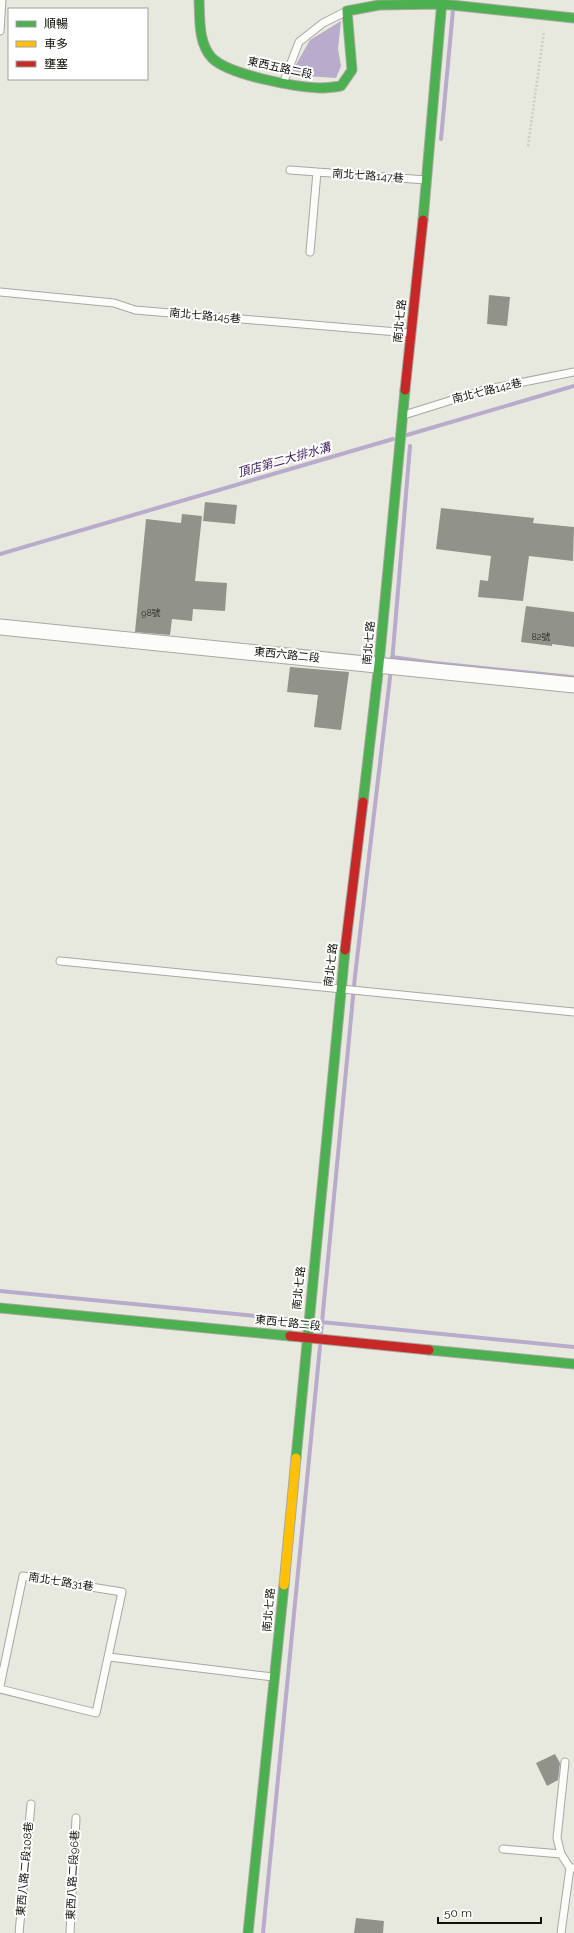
<svg xmlns="http://www.w3.org/2000/svg" width="574" height="1933" font-family="Raleway,'Noto Sans TC',sans-serif">
	<style>
		.water { fill: #b9abcc }
		.lines { fill: none; stroke-linecap: round; stroke-linejoin: round }
		.stream { stroke: #b9abcc; stroke-width: 4 }
		.building { fill: #91928a }
		.lane-casing { stroke: #a7a8a0; stroke-width: 9 }
		.street-casing { stroke: #a7a8a0; stroke-width: 17 }
		.fast-casing { stroke: #a7a8a0; stroke-width: 11 }
		.slow-casing { stroke: #a7a8a0; stroke-width: 11 }
		.jam-casing { stroke: #a7a8a0; stroke-width: 11 }
		.path { stroke: #ccccca; stroke-width: 2.5; stroke-dasharray: 2 2; stroke-linecap: butt }
		.lane { stroke: #fcfcfa; stroke-width: 7 }
		.street { stroke: #fcfcfa; stroke-width: 15 }
		.fast { stroke: #4caf50; stroke-width: 9 }
		.slow { stroke: #ffc107; stroke-width: 9 }
		.jam { stroke: #c62828; stroke-width: 9 }
		.labels { text-anchor: middle; dominant-baseline: central; stroke-width: 4; stroke-linejoin: round; paint-order: stroke }
		.number-label { font-size: 9px; fill: #30312a }
		.street-label { font-size: 11px; fill: #10110a; stroke: #fff }
		.water-label { font-size: 12px; font-style: italic; fill: #3d1e5d; stroke: #fff }
	</style>
	<rect width="100%" height="100%" fill="#e8e9de"/>
	<!-- water -->
	<path class="water" d="M341 21 338 49 341 66 336 78 290 75 310 40Z"/>
	<g class="lines">
		<!-- stream -->
		<path class="stream" d="M441 139 453 10
			M407 435 574 386
			M0 554 393 439
			M392 657 434 663 572 677
			M392 663 410 446
			M0 1291 296 1320
			M321 1322 574 1347
			M321 1333 355 976 391 669
			M263 1933 320 1346"/>
	</g>
	<!-- building -->
	<path class="building" d="M489 295 510 297 507 326 487 324Z
		M205 502 237 505 235 524 203 521Z
		M441 508 534 518 533 523 574 527 573 561 529 556 523 601 478 597 480 580 488 581 491 556 436 549Z
		M182 514 202 516 195 581 227 583 225 611 193 609 192 621 172 619 170 635 135 632 146 519 181 523Z
		M526 606 574 612V647L552 644V646L521 642Z
		M290 667 349 672 341 730 314 727 318 695 287 692Z
		M555 1754 560 1763 558 1780 547 1786 536 1763Z
		M356 1918 384 1921 383 1933H354Z"/>
	<g class="lines">
		<defs>
			<path id="lane" d="M0 31 2 0
				M284 81 299 42 323 23 345 12
				M290 170 317 172
				M310 252 317 172 426 180
				M0 292 114 303 135 310 409 333
				M404 415 484 390 574 372
				M60 961 574 1012
				M109 1657 273 1677
				M0 1686 23 1576 122 1592 96 1713 0 1689
				M565 1762 557 1838 561 1854 570 1868
				M503 1849 561 1854
				M19 1933 31 1804
				M70 1933 76 1818
				M561 1933 570 1868H574"/>
			<path id="street" d="M0 627 574 685"/>
			<path id="fast" d="M199 0C200 19 198 43 212 58 229 75 295 87 320 88 327 88 334 87 341 86L352 70 347 11 379 5 442 4 574 18
				M423 220 442 0
				M363 802 379 664 405 390
				M0 1308 290 1336
				M429 1350 574 1364
				M296 1458 345 950
				M248 1933 284 1585"/>
			<path id="slow" d="M284 1585 296 1458"/>
			<path id="jam" d="M405 390 423 220
				M345 950 363 802
				M290 1336 429 1350"/>
		</defs>
		<!-- lane casing -->
		<use href="#lane" class="lane-casing"/>
		<!-- street casing -->
		<use href="#street" class="street-casing"/>
		<!-- fast casing -->
		<use href="#fast" class="fast-casing"/>
		<!-- slow casing -->
		<use href="#slow" class="slow-casing"/>
		<!-- jam casing -->
		<use href="#jam" class="jam-casing"/>
		<!-- path -->
		<path class="path" d="M528 146 544 31"/>
		<!-- lane -->
		<use href="#lane" class="lane"/>
		<!-- street -->
		<use href="#street" class="street"/>
		<!-- fast -->
		<use href="#fast" class="fast"/>
		<!-- slow -->
		<use href="#slow" class="slow"/>
		<!-- jam -->
		<use href="#jam" class="jam"/>
	</g>
	<g class="labels">
		<!-- number labels -->
		<g class="number-label">
			<text x="151" y="613">98號</text>
			<text x="541" y="637">82號</text>
		</g>
		<!-- street labels -->
		<g class="street-label">
			<text transform="translate(280 68) rotate(12)">東西五路二段</text>
			<text transform="translate(368 176) rotate(4)">南北七路147巷</text>
			<text transform="translate(205 316) rotate(5)">南北七路145巷</text>
			<text transform="translate(400 321) rotate(-84)">南北七路</text>
			<text transform="translate(487 391) rotate(-14)">南北七路142巷</text>
			<text transform="translate(369 643) rotate(-85)">南北七路</text>
			<text transform="translate(287 655) rotate(6)">東西六路二段</text>
			<text transform="translate(331 965) rotate(-83)">南北七路</text>
			<text transform="translate(299 1288) rotate(-84)">南北七路</text>
			<text transform="translate(288 1323) rotate(6)">東西七路二段</text>
			<text transform="translate(61 1582) rotate(9)">南北七路31巷</text>
			<text transform="translate(269 1610) rotate(-85)">南北七路</text>
			<text transform="translate(25 1869) rotate(-85)">東西八路二段108巷</text>
			<text transform="translate(73 1875) rotate(-87)">東西八路二段96巷</text>
		</g>
		<!-- water labels -->
		<g class="water-label">
			<text transform="translate(284 460) rotate(-16)">頂店第二大排水溝</text>
		</g>
	</g>
	<!-- legend -->
	<rect x="8" y="8" width="140" height="72" fill="#ffffff" stroke="#9fa09d"/>
	<rect x="16" y="21" width="20" height="6" fill="#4caf50" stroke="#9fa09d"/>
	<text x="44" y="28" font-size="12" fill="#10110a">順暢</text>
	<rect x="16" y="41" width="20" height="6" fill="#ffc107" stroke="#9fa09d"/>
	<text x="44" y="48" font-size="12" fill="#10110a">車多</text>
	<rect x="16" y="61" width="20" height="6" fill="#c62828" stroke="#9fa09d"/>
	<text x="44" y="68" font-size="12" fill="#10110a">壅塞</text>
	<!-- scale -->
	<path d="M438 1917v6h103v-6" fill="none" stroke="#10110a" stroke-width="2"/>
	<text x="444" y="1917" font-size="12" fill="#10110a" stroke="#ffffff" stroke-width="3" paint-order="stroke">50 m</text>
</svg>
